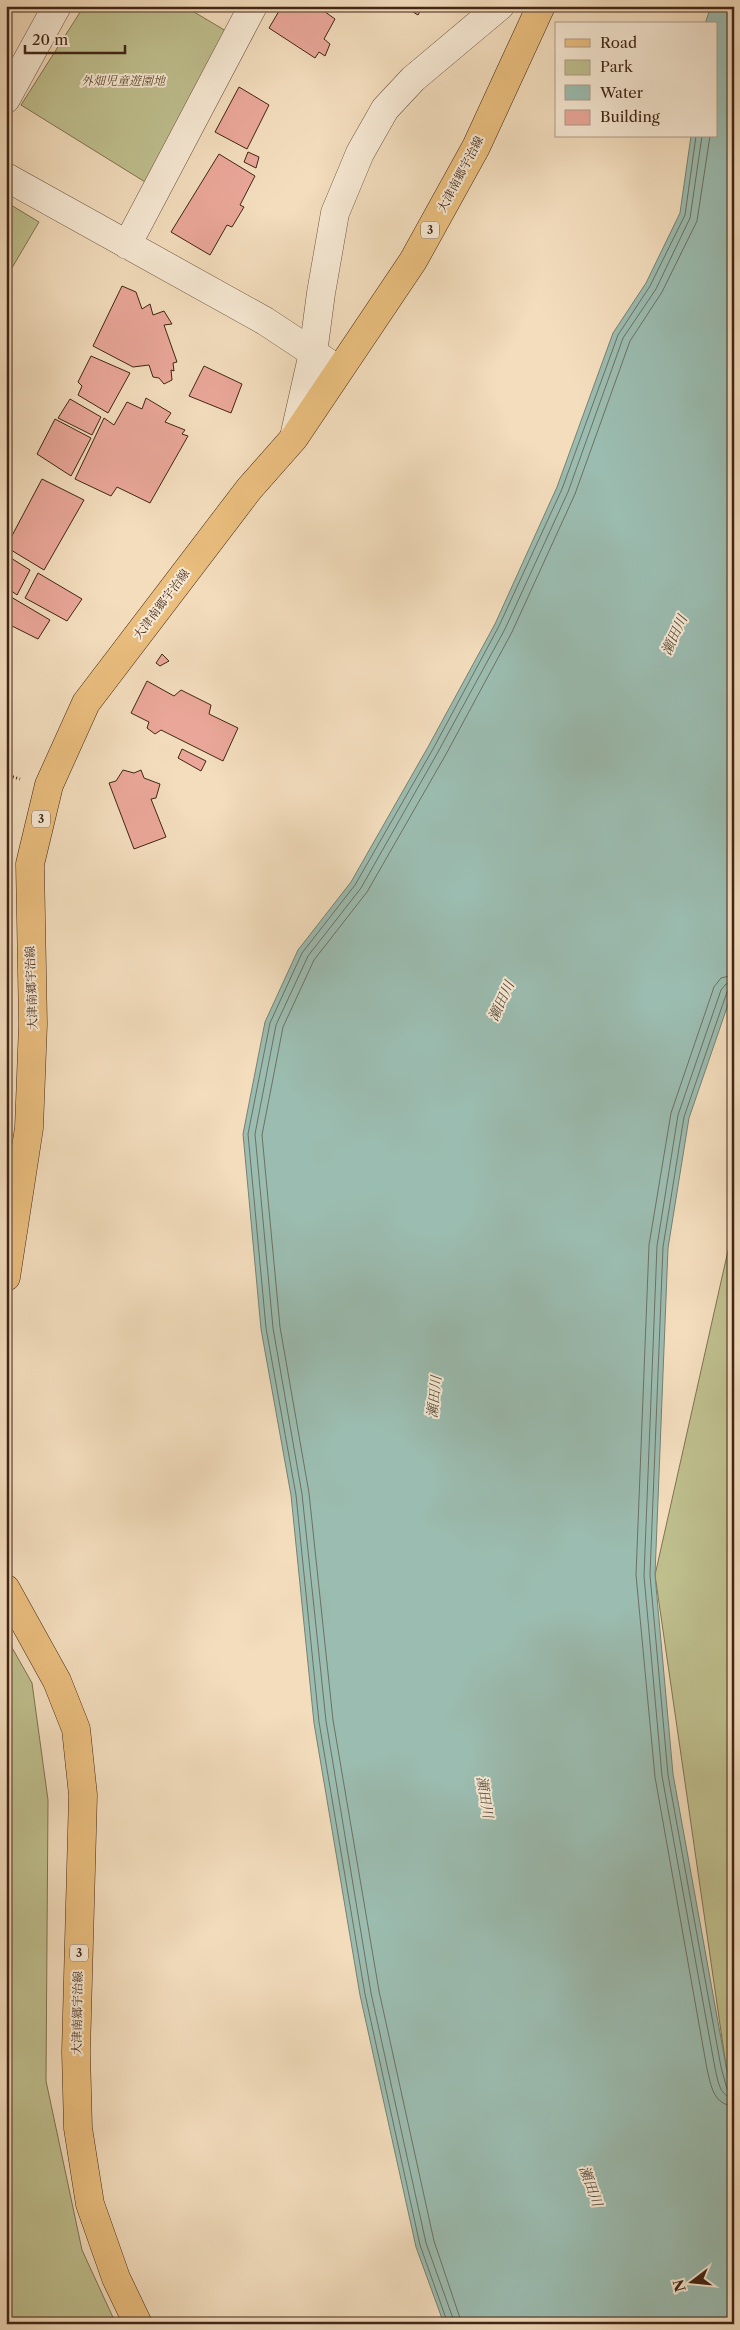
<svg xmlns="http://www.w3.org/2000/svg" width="740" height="2330" font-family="'Libre Caslon Text','Noto Serif JP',serif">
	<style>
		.green { fill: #bfbf8e; stroke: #807251 }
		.water { fill: #9bbcb0; stroke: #778072 }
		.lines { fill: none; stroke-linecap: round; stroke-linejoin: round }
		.shore { stroke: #6e7062; stroke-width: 1 }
		.building { fill: #eaa799; stroke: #412514 }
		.street-casing { stroke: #6e533e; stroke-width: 29 }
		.primary-casing { stroke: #412514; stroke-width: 29 }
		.path { stroke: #412514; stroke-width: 3; stroke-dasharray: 1 2.5; stroke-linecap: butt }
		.street { stroke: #f7e9d4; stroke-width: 28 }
		.primary { stroke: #eabe7e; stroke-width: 28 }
		.labels { text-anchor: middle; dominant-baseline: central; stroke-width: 4; stroke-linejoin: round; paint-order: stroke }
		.shield { fill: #f7e9d4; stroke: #78604e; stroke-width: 1 }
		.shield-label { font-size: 11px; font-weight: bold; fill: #412514 }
		.park-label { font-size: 12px; font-style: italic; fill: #604c32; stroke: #f7e9d4 }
		.street-label { font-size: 12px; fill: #412514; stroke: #f7e9d4 }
		.water-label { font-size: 14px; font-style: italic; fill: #584b3b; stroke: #f7e9d4 }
	</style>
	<rect width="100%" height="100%" fill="#f3ddbd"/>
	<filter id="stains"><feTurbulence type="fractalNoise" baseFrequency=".004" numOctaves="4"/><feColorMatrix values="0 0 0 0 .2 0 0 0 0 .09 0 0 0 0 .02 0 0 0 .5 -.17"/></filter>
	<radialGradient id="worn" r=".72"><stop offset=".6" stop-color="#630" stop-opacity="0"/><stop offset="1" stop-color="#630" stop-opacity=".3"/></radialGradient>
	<!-- green -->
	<path class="green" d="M84 6H184L231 34 150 185 21 105Z
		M6 202 39 222 6 278Z
		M734 1224V2091L726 2066 655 1575Z
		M6 1637 32 1683 48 1800 46 2081 82 2250 116 2324H6Z"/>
	<!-- water -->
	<path class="water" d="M711 6H734V987L689 1118 668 1248 655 1575 673 1774 726 2066 734 2096V2324H444L416 2247 360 1995 314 1723 291 1495 261 1329 243 1134 265 1022 298 950 351 882 428 747 495 624 557 487 613 333 646 283 680 213 691 136H716V24H705Z"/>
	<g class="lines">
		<!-- shore -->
		<path class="shore" d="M734 975 721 978 714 987 671 1113 649 1245 636 1575 655 1777 707 2069C711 2085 713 2105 734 2106
			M734 982 726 984 721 990 678 1115 657 1246 644 1576 662 1776 715 2068C718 2080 719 2097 734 2098
			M734 988 727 992 684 1117 663 1247 650 1575 668 1775 721 2067 727 2089 734 2092
			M448 2324 420 2245 365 1994 319 1722 296 1495 266 1328 248 1134 270 1023 302 953 355 885 433 749 499 626 562 489 618 335 650 286 685 215 696 136
			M455 2324 426 2243 371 1993 326 1721 302 1494 273 1328 255 1134 276 1025 308 956 361 888 438 752 505 629 568 492 623 338 656 289 690 218 702 136
			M462 2324 434 2241 379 1991 333 1720 309 1493 280 1327 262 1135 283 1027 314 960 367 892 445 756 512 632 575 494 630 341 662 292 697 221 710 136"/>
	</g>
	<!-- building -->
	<path class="building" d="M282 6H317L335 19 324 39 330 44 325 56 319 52 315 58 269 28Z
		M403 6H423L418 15Z
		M239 87 269 105 247 149 215 132Z
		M248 152 259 157 256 168 244 162Z
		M219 154 255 176 240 205 244 207 232 227 227 225 210 255 171 232Z
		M122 286 136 292 142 309 150 304 153 315 164 311 172 324 164 325 177 362 173 363 174 371 171 370 172 380 164 384 159 378 153 377 149 365 133 367 93 346Z
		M91 356 130 373 108 413 78 395 82 386 78 382Z
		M204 366 242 384 231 413 189 396Z
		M146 398 171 413 165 422 185 430 182 434 188 436 150 503 117 487 111 496 75 479 104 418 114 425 127 402 142 409Z
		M70 399 101 417 92 435 58 418Z
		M55 419 91 438 71 476 37 454Z
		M42 479 84 500 44 570 6 547Z
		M6 555 30 570 17 595 6 587Z
		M38 573 82 599 67 621 25 598Z
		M6 594 50 620 38 639 6 623Z
		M162 654 169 661 160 666 156 663Z
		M147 681 174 696 181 690 211 705 209 714 238 728 223 761 161 730 155 734 147 728 149 722 131 713Z
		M182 749 206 761 201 771 178 758Z
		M123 770 134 773 141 770 144 778 160 784 156 798 151 799 166 837 134 849 109 783 116 781Z"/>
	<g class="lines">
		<defs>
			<path id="street" d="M6 99 57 6
				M6 177 265 321 327 362
				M127 245 253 6
				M294 437 313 353 321 293 335 213 360 153 385 109 413 79 500 6"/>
			<path id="primary" d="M6 1277 29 1128 33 1024 30 864 49 785 86 703 249 489 294 438 413 261 476 147 541 6
				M6 1589 57 1681 76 1729 83 1795 76 2052 78 2128 90 2204 116 2278 138 2324"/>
		</defs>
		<!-- street casing -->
		<use href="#street" class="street-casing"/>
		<!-- primary casing -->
		<use href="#primary" class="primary-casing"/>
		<!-- path -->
		<path class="path" d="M6 775 20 779"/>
		<!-- street -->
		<use href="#street" class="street"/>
		<!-- primary -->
		<use href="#primary" class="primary"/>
	</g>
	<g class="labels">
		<!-- shield labels -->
		<g class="shield">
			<rect x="421" y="221.5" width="18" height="17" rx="4"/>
			<rect x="32" y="810.5" width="18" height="17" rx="4"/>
			<rect x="70" y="1944.5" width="18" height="17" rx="4"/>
		</g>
		<g class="shield-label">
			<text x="430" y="230">3</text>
			<text x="41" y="819">3</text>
			<text x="79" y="1953">3</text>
		</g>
		<!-- park labels -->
		<g class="park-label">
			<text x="123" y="80">外畑児童遊園地</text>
		</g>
		<!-- street labels -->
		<g class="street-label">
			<text transform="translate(460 174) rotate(-62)">大津南郷宇治線</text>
			<text transform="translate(161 604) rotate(-53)">大津南郷宇治線</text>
			<text transform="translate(31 988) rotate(-92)">大津南郷宇治線</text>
			<text transform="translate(77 2013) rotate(-89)">大津南郷宇治線</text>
		</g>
		<!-- water labels -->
		<g class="water-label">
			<text transform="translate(674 635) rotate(-65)">瀬田川</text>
			<text transform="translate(501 1001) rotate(-65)">瀬田川</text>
			<text transform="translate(434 1397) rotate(-84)">瀬田川</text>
			<text transform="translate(485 1797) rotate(81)">瀬田川</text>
			<text transform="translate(591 2186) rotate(70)">瀬田川</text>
		</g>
	</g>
	<!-- margin -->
	<rect width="740" height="2330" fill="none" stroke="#f3ddbd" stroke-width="25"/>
	<rect x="8" y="8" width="725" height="2315" fill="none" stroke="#412514" stroke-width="2.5"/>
	<rect x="12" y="12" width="715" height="2305" fill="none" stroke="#412514"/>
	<!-- legend -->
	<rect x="555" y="22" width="162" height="115" fill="#f7e9d4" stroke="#ae9b87"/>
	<rect x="565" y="39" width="25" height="8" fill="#eabe7e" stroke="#ae9b87"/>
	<text x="600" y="48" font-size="15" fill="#412514">Road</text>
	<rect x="565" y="60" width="25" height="15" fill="#bfbf8e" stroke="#ae9b87"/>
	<text x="600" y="72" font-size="15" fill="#412514">Park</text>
	<rect x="565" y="85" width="25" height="15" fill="#9bbcb0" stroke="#ae9b87"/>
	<text x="600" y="98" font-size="15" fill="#412514">Water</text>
	<rect x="565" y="110" width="25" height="15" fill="#eaa799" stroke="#ae9b87"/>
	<text x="600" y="122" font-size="15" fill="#412514">Building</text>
	<!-- north arrow -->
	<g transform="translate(692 2282) rotate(254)" stroke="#f7e9d4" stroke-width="4" paint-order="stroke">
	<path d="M0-4L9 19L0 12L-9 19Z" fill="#412514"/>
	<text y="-8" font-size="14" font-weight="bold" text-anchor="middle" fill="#412514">N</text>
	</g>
	<!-- scale -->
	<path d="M25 45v8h100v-8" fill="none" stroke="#412514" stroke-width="2.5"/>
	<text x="32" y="45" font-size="15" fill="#412514" stroke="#f7e9d4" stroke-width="4" paint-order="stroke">20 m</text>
	<rect width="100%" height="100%" filter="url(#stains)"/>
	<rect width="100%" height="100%" fill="url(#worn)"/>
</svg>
